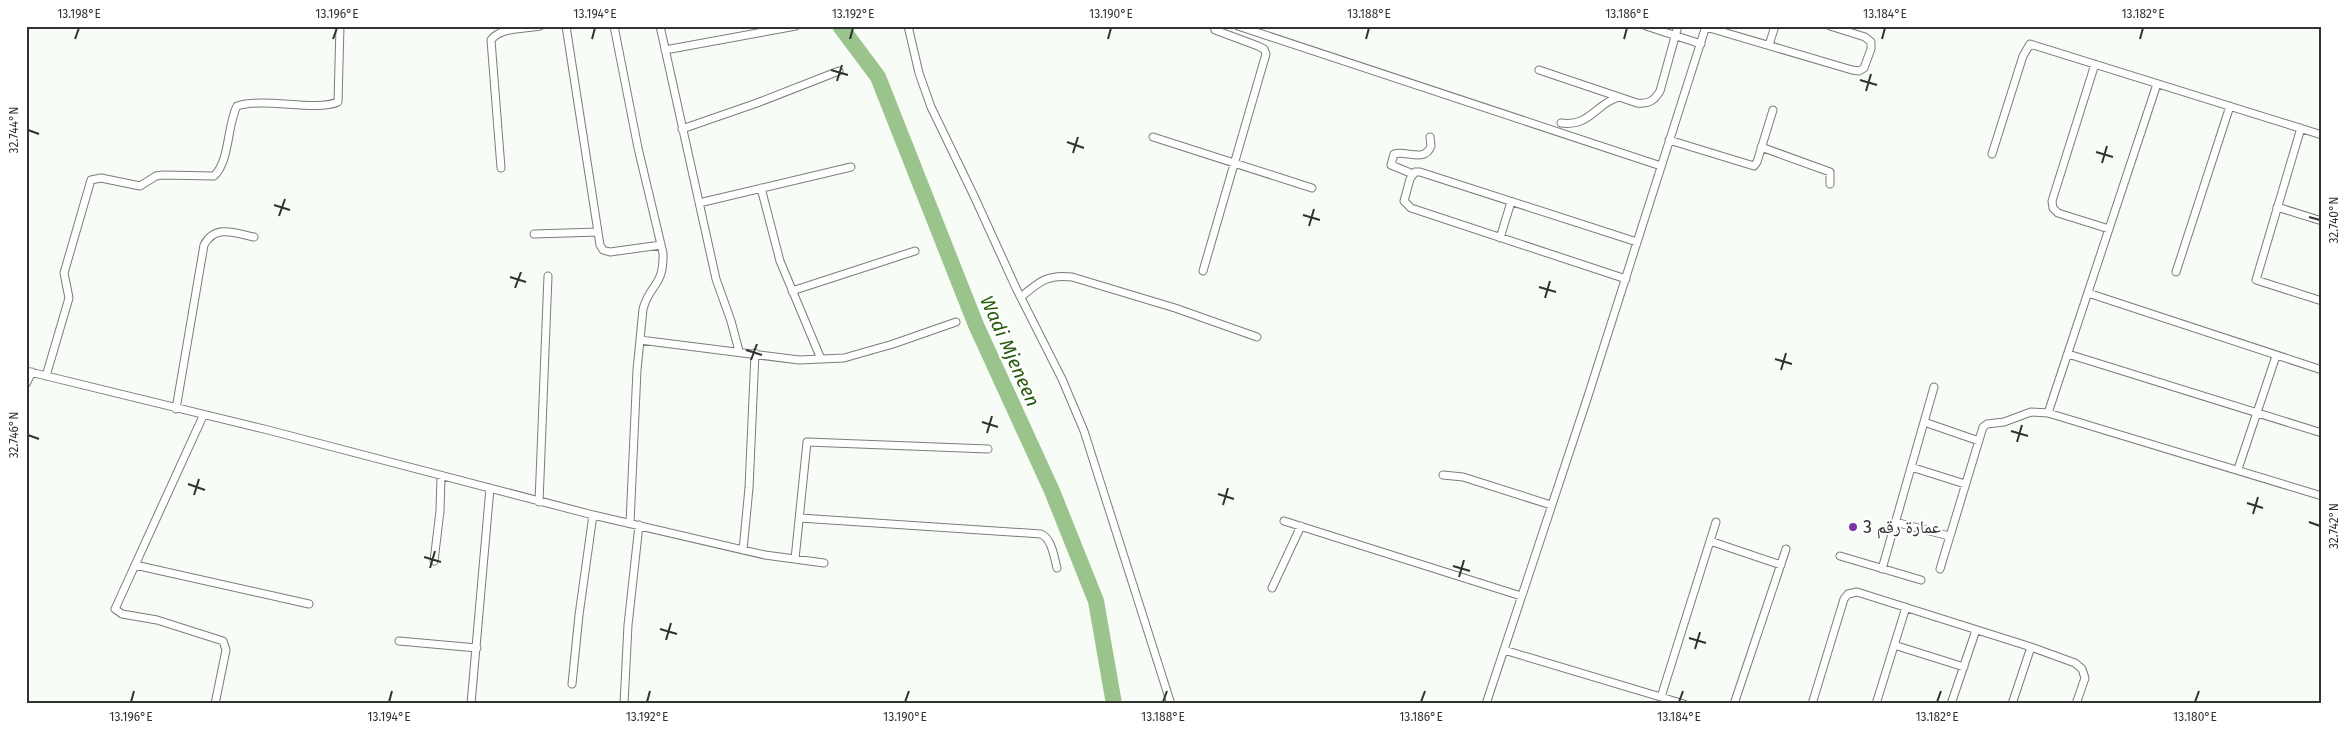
<svg xmlns="http://www.w3.org/2000/svg" width="2348" height="730" font-family="'Fira Sans','Noto Naskh Arabic',sans-serif">
	<style>
		.lines { fill: none; stroke-linecap: round; stroke-linejoin: round }
		.river { stroke: #9ac48c; stroke-width: 16 }
		.street-casing { stroke: #7a7d79; stroke-width: 9 }
		.street { stroke: #fff; stroke-width: 7 }
		.ticks { fill: none; stroke: #313331; stroke-width: 2 }
		.poi-dot { fill: #7934a8; stroke: #fff; stroke-width: 2 }
		.labels { text-anchor: middle; dominant-baseline: central; stroke-width: 4; stroke-linejoin: round; paint-order: stroke }
		.poi-label { font-size: 18px; fill: #313331; stroke: #fff; text-anchor: start }
		.water-label { font-size: 19px; font-style: italic; fill: #265a0c; stroke: #fff }
		.neatline { fill: none; stroke: #313331; stroke-width: 2 }
		.ticks-label { font-size: 12px; text-anchor: middle; fill: #313331 }
	</style>
	<rect width="100%" height="100%" fill="#f8fcf7"/>
	<g class="lines">
		<!-- river -->
		<path class="river" d="M840 26 878 77 976 325 1052 491 1096 601 1114 704"/>
		<defs>
			<path id="street" d="M566 26 600 245 603 250 610 252 661 245
				M614 26 638 148 663 253C664 287 650 283 643 309L637 370 630 523
				M660 26 716 279 731 321 739 351
				M908 26 919 73 931 107 974 196 1016 288 1062 379 1084 431 1171 704
				M1238 26 1661 166
				M1646 26 1701 44
				M1706 27 1852 70 1859 71 1864 68 1871 49V42L1865 37 1830 26
				M1769 45 1775 26
				M665 50 796 26
				M2095 64 2052 201 2053 208 2058 213 2109 229
				M1539 70 1637 103C1649 104 1654 101 1660 91L1678 26
				M1561 123C1590 127 1595 104 1619 97
				M2301 128 2256 280 2322 301
				M682 129 757 103 839 71
				M1153 137 1312 188
				M1669 140 1754 166 1757 162 1773 110
				M1761 147 1830 172V184
				M1992 154 2023 56 2030 44 2322 135
				M501 168 491 40C501 27 524 29 540 26
				M1413 174 1391 165 1394 154C1406 150 1425 163 1431 146L1430 137
				M761 188 780 261 821 359
				M699 203 851 167
				M2277 207 2322 221
				M534 234 598 232
				M1500 238 1511 202
				M1203 271 1266 54 1264 49 1258 46 1215 30 1214 26
				M2176 272 2230 106
				M1626 279 1411 208 1404 201 1410 179 1415 172H1420L1637 242
				M792 291 915 251
				M2088 293 2322 370
				M1021 297C1039 282 1047 274 1072 277L1175 308 1257 337
				M640 340 799 360 844 358 893 344 956 322
				M2068 354 2322 433
				M26 371 268 430 593 515 765 555 824 563
				M46 376 69 298 64 273 91 180 101 178 140 186 156 176 163 175 214 176C230 161 227 125 237 106 266 97 314 112 338 102L340 26
				M26 384 32 372
				M176 409 204 245C215 224 235 233 254 237
				M2048 413 2157 84
				M203 416 115 609 122 614 157 620 223 641 226 650 215 704
				M1924 422 1979 441
				M1911 467 1965 484
				M2238 469 2276 356
				M1443 475 1463 477 1551 505
				M539 502 548 276
				M800 518 1041 534C1052 539 1054 557 1057 568
				M1284 521 1521 596
				M1895 522 1949 536
				M1710 541 1781 565
				M743 550 749 488 755 353
				M1840 556 1921 580
				M795 559 807 442 988 449
				M434 561 440 511 441 476
				M135 565 309 604
				M1882 569 1934 387
				M1940 569 1983 427 1987 424 2004 422 2031 412 2048 413 2322 496
				M1272 588 1301 526
				M399 641 477 648
				M1894 645 1964 667
				M1504 650 1684 704
				M572 684 579 615 593 515
				M1661 697 1716 522
				M471 704 490 488
				M624 704 628 625 639 525
				M1486 704 1588 396 1706 26
				M1734 704 1786 549
				M1812 704 1844 599 1848 594 1857 592 2031 647 2075 663 2082 669 2085 678 2076 704
				M1876 704 1906 607
				M1951 704 1976 630
				M2012 704 2031 647"/>
		</defs>
		<!-- street casing -->
		<use href="#street" class="street-casing"/>
		<!-- street -->
		<use href="#street" class="street"/>
	</g>
	<!-- ticks -->
	<path class="ticks" d="M75 39 79 28M333 39 337 28M592 39 595 28M850 39 853 28M1108 39 1111 28M1366 39 1369 28M1624 39 1627 28M1882 39 1885 28M2140 39 2143 28M831 70 848 75M1860 80 1877 85M837 81 842 65M1866 91 1871 74M28 130 39 134M1067 142 1084 148M2096 152 2113 157M1073 153 1078 137M2102 163 2107 146M274 205 290 210M1303 215 1320 220M279 216 285 199M2309 217 2320 220M1309 226 1314 209M510 277 526 282M1539 287 1556 292M515 288 521 272M1545 298 1550 281M746 350 762 355M1775 359 1792 364M751 360 757 344M1781 370 1786 353M982 422 998 427M2011 431 2028 436M987 433 992 416M28 435 39 439M2017 442 2022 425M188 484 205 490M1218 494 1234 499M194 495 199 479M2247 503 2263 508M1223 505 1228 488M2253 514 2258 497M2309 522 2320 526M424 557 441 562M1453 566 1470 571M430 568 435 551M1459 577 1464 560M660 629 677 634M1689 638 1706 643M666 640 671 623M1695 649 1700 632M131 702 134 691M389 702 392 691M647 702 650 691M905 702 909 691M1163 702 1167 691M1421 702 1425 691M1679 702 1683 691M1937 702 1941 691M2195 702 2199 691"/>
	<!-- markers -->
	<circle class="poi-dot" cx="1853" cy="527" r="5"/>
	<g class="labels">
		<!-- poi labels -->
		<g class="poi-label">
			<text x="1863" y="527">عمارة رقم 3</text>
		</g>
		<!-- water labels -->
		<g class="water-label">
			<text transform="translate(1010 351) rotate(66)">Wadi Mjeneen</text>
		</g>
	</g>
	<!-- border -->
	<rect width="2348" height="730" fill="none" stroke="#ffffff" stroke-width="55"/>
	<rect x="28" y="28" width="2292" height="674" class="neatline"/>
	<g class="ticks-label">
		<text x="79" y="18">13.198°E</text>
		<text x="337" y="18">13.196°E</text>
		<text x="595" y="18">13.194°E</text>
		<text x="853" y="18">13.192°E</text>
		<text x="1111" y="18">13.190°E</text>
		<text x="1369" y="18">13.188°E</text>
		<text x="1627" y="18">13.186°E</text>
		<text x="1885" y="18">13.184°E</text>
		<text x="2143" y="18">13.182°E</text>
		<text transform="translate(14 130) rotate(-90)" y="4">32.744°N</text>
		<text transform="translate(2334 220) rotate(-90)" y="4">32.740°N</text>
		<text transform="translate(14 435) rotate(-90)" y="4">32.746°N</text>
		<text transform="translate(2334 526) rotate(-90)" y="4">32.742°N</text>
		<text x="131" y="721">13.196°E</text>
		<text x="389" y="721">13.194°E</text>
		<text x="647" y="721">13.192°E</text>
		<text x="905" y="721">13.190°E</text>
		<text x="1163" y="721">13.188°E</text>
		<text x="1421" y="721">13.186°E</text>
		<text x="1679" y="721">13.184°E</text>
		<text x="1937" y="721">13.182°E</text>
		<text x="2195" y="721">13.180°E</text>
	</g>
</svg>
